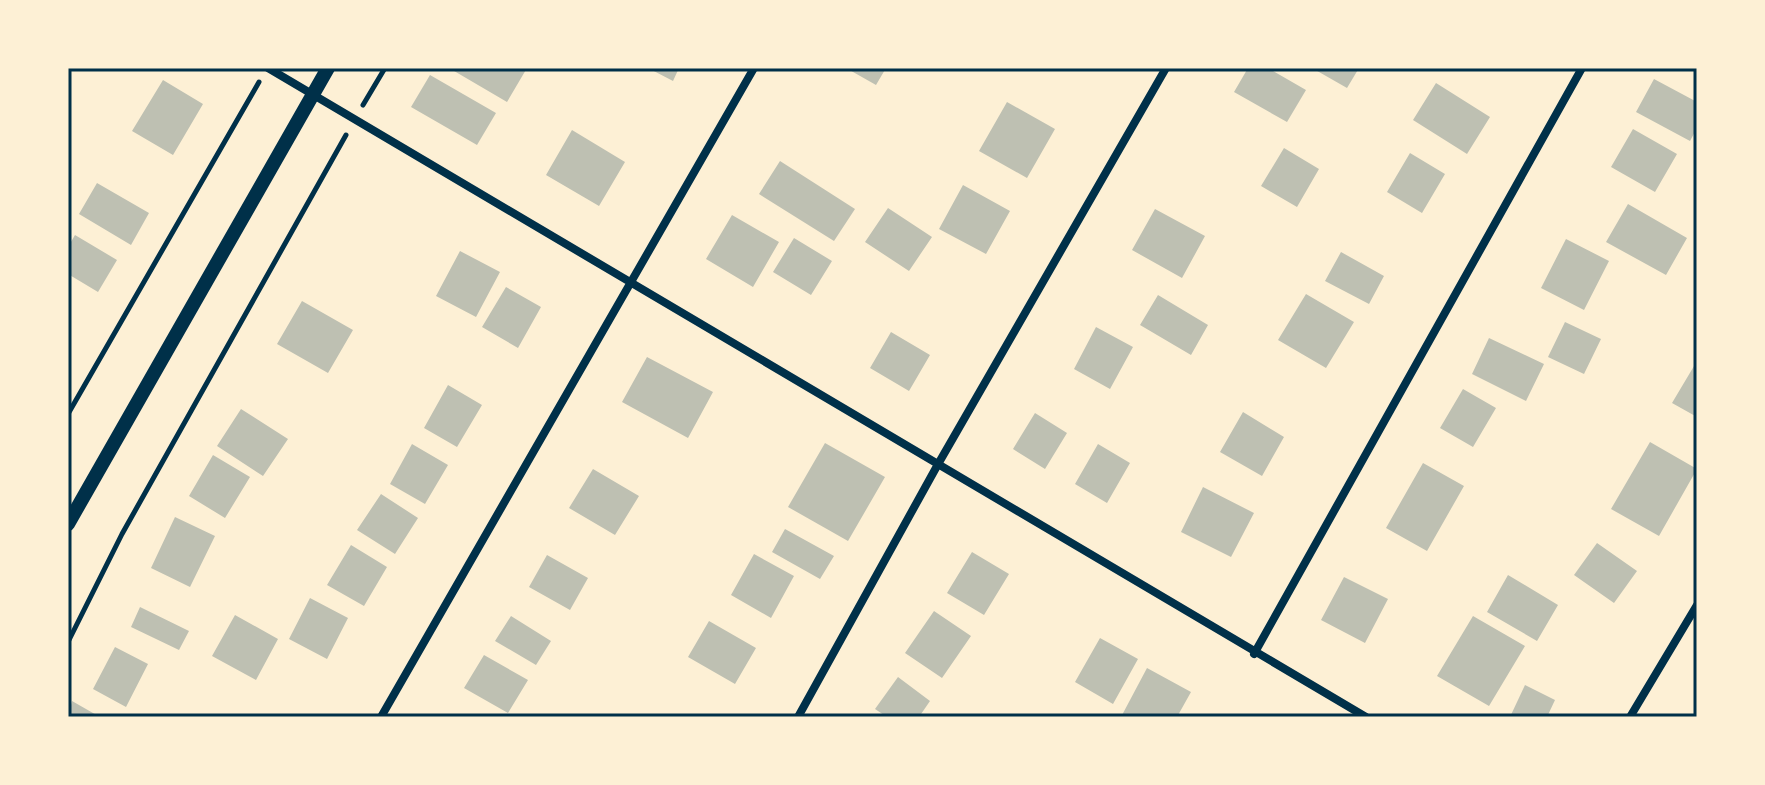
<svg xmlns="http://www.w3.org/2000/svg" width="1765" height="785" font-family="Arial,sans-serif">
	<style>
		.building { fill: #bec0b2 }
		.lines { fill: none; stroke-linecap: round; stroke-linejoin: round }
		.path { stroke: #003049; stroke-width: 5 }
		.minor { stroke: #003049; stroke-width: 8 }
		.tertiary { stroke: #003049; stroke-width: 14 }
		.neatline { fill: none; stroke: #003049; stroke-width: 3 }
	</style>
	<rect width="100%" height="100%" fill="#fdf0d5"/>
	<!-- building -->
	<path class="building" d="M449 68H527L507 102Z
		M648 68H679L673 81Z
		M846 68H886L876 85Z
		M1248 68H1268L1306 90 1287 122 1234 92Z
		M1312 68H1359L1347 88Z
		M430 75 496 113 477 145 411 107Z
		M1654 79 1697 102V128L1690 141 1636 112Z
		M163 80 203 104 173 155 132 131Z
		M1436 83 1490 117 1467 154 1413 120Z
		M1007 102 1055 129 1027 178 979 151Z
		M1633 129 1677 154 1655 192 1611 167Z
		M572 130 625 162 599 206 546 175Z
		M1284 148 1319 169 1297 207 1261 186Z
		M1410 153 1445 174 1422 213 1387 192Z
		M780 161 855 209 834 241 759 194Z
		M97 183 149 213 131 245 79 214Z
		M963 185 1010 211 986 254 939 229Z
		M1628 204 1687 238 1666 275 1606 242Z
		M888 208 932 237 909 271 865 242Z
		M1155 209 1205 236 1182 278 1132 250Z
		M732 215 779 242 753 287 706 259Z
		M75 235 117 260 98 292 68 274V247Z
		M794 238 832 261 811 295 773 272Z
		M1566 239 1609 261 1584 310 1541 288Z
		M460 251 500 272 476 317 436 296Z
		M1341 252 1384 276 1369 304 1325 281Z
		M506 287 541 307 518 348 482 327Z
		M1306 294 1354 322 1326 368 1278 340Z
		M1158 295 1208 325 1191 355 1140 325Z
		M302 301 353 330 328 373 277 344Z
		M1565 322 1601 339 1584 374 1548 357Z
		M1096 327 1133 347 1110 389 1074 369Z
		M891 332 930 355 909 391 870 368Z
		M1489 338 1544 364 1526 401 1472 374Z
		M647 357 713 392 688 438 622 402Z
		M1697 361V417L1672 403Z
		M448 385 482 405 457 447 424 428Z
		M1463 389 1496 408 1473 447 1440 428Z
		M241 409 288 439 263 476 217 446Z
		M1243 412 1284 437 1262 476 1220 452Z
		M1035 413 1067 433 1045 469 1013 449Z
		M1650 442 1697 469 1659 536 1611 509Z
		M825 443 885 477 848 541 788 507Z
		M412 444 448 465 425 504 390 484Z
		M1098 444 1130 463 1107 503 1075 484Z
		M213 455 250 477 225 518 189 496Z
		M1423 463 1464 486 1427 551 1386 528Z
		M593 469 639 496 615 535 569 508Z
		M1203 487 1254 513 1231 557 1181 532Z
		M381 494 418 518 395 554 357 530Z
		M175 517 215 536 190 587 151 568Z
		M785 529 834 556 820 579 772 552Z
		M1597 543 1637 571 1614 603 1574 575Z
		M351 545 387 567 364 606 327 585Z
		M972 552 1009 574 984 615 947 593Z
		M754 554 794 576 771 618 731 595Z
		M547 555 588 578 570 610 529 587Z
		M1508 575 1558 605 1537 641 1487 612Z
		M1344 577 1388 599 1365 643 1321 620Z
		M310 598 348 618 327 659 289 639Z
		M140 607 189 631 179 650 131 627Z
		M934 611 971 636 942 678 905 653Z
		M235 615 278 639 256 680 212 656Z
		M511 616 551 641 536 665 495 641Z
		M1473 616 1525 646 1489 706 1437 676Z
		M709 621 756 648 735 684 688 657Z
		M1100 638 1138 659 1113 704 1075 682Z
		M115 647 148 664 126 707 93 689Z
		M484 655 528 680 508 713 464 688Z
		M1147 668 1191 692 1177 717H1121Z
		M898 677 930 701 919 717H887L875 709Z
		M1525 685 1555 700 1547 717H1510Z
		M72 701 100 717H68Z"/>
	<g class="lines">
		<!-- path -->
		<path class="path" d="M363 105 385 68
			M68 414 259 82
			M68 642 122 534 346 135"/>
		<!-- minor -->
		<path class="minor" d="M268 68 1366 717
			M1254 654 1582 68
			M381 717 754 68
			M798 717 937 466 1166 68
			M1630 717 1697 605"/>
		<!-- tertiary -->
		<path class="tertiary" d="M68 524 328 68"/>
	</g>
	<!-- border -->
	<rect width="1765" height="785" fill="none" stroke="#fdf0d5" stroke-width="140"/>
	<rect x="70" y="70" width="1625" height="645" class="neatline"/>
</svg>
